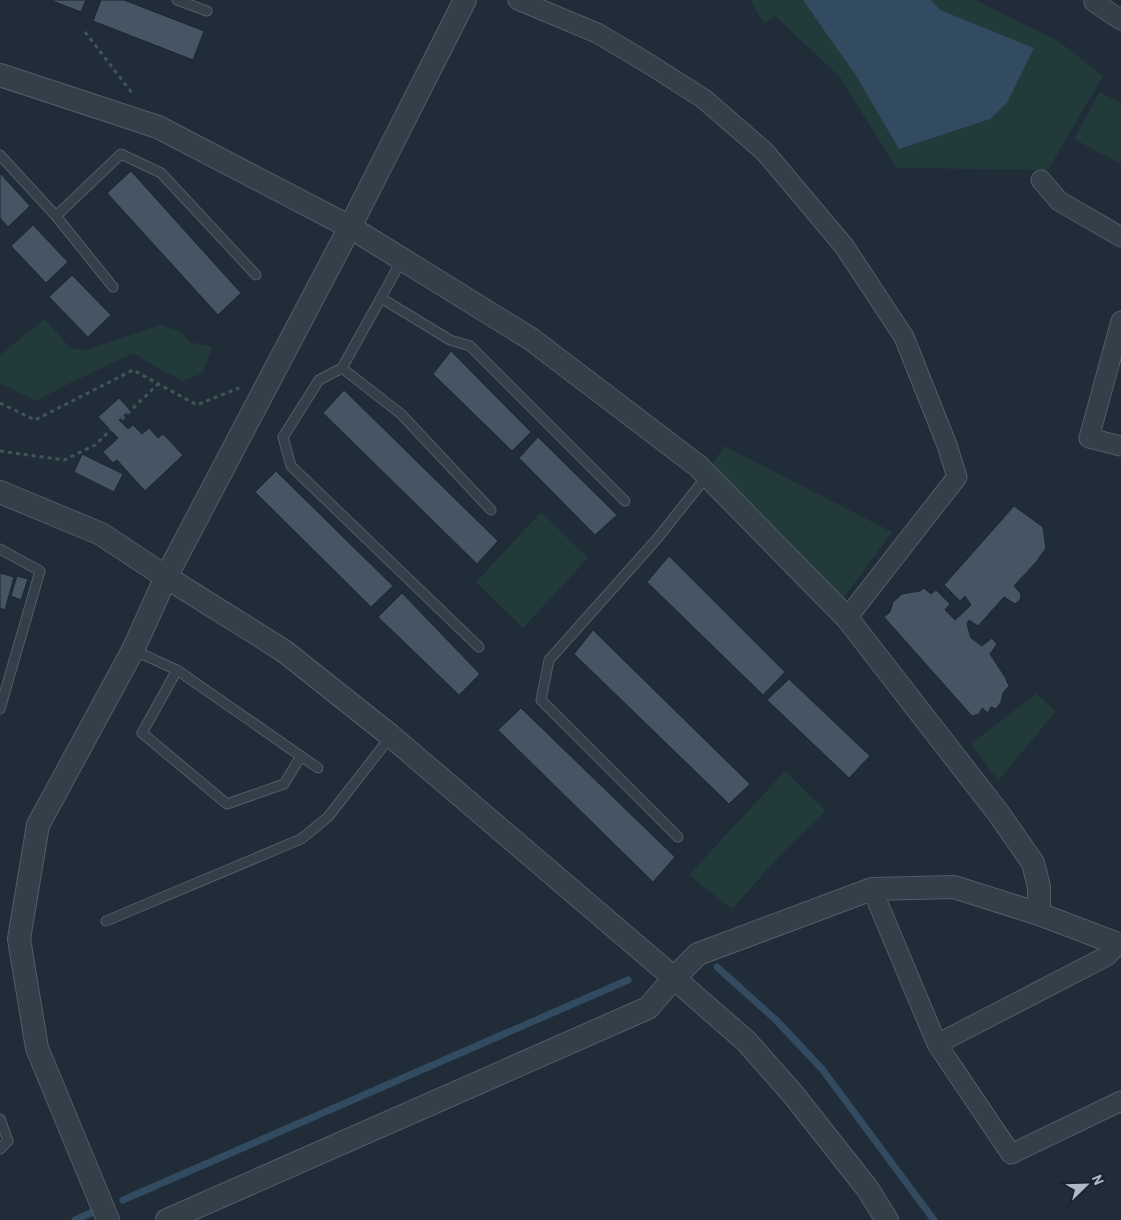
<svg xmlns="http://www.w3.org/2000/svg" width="1121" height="1220" font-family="Barlow,sans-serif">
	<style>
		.green { fill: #223a3a }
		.water { fill: #324b61 }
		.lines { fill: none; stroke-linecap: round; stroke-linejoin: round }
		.stream { stroke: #324b61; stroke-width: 7 }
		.building { fill: #465563; stroke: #1b2630 }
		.service-casing { stroke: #515d67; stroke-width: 11 }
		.minor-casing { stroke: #515d67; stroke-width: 21 }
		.tertiary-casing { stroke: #515d67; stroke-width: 24 }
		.path { stroke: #3f5657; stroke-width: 3; stroke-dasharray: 4 4; stroke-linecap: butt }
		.service { stroke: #333f49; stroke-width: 9 }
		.minor { stroke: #333f49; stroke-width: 19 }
		.tertiary { stroke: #333f49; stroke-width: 22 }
	</style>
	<rect width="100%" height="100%" fill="#202d39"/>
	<!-- green -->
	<path class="green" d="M750 0H975L1058 41 1103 76 1048 170 896 168 840 77 775 16 764 24Z
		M1100 92 1121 103V164L1074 139Z
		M45 319 70 348 86 350 160 325 180 331 190 342 212 347 203 373 183 381 159 369 133 353 68 384 36 401 0 383V355Z
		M724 446 892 532 842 600 713 464Z
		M541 512 588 558 523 628 476 582Z
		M1036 694 1056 711 998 781 971 744Z
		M785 771 826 811 782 853 732 909 689 875Z"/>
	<!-- water -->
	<path class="water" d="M803 0H931L940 10 1034 48 1007 103 990 119 899 149 855 74Z"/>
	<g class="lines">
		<!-- stream -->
		<path class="stream" d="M717 967 776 1020 822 1069 934 1220
			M123 1200 628 980
			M75 1220 93 1212"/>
	</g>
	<!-- building -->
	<path class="building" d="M50 0H86L81 12Z
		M101 0H124L204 31 193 60 93 21Z
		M131 171 241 293 218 315 107 193Z
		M0 173 30 206 8 227 0 218Z
		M33 225 68 262 46 283 11 246Z
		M72 275 111 315 88 337 49 297Z
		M451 351 531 432 512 451 433 374Z
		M344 390 498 541 477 564 323 413Z
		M119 398 130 410 119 420 128 429 133 425 142 434 149 428 158 438 163 434 183 455 145 491 117 460 113 463 103 452 118 438 98 417Z
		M538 437 617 515 595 535 519 458Z
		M82 454 123 474 114 492 74 472Z
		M276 471 393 586 371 607 255 492Z
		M1014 506 1043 527 1046 548 1037 561 1014 586 1021 594 1020 600 1015 604 1004 597 978 626 969 620 967 624 971 638 982 646 992 638 997 644 990 654 1005 677 1009 686 1003 693 1001 702 996 709 991 707 988 713 982 708 979 714 972 716 884 617 890 612 893 602 902 594 920 591 924 588 931 594 936 590 950 604 945 610 955 620 971 605 965 596 960 601 944 585Z
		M669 556 785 672 763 695 647 582Z
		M0 573 14 577 5 610 0 608Z
		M17 576 28 579 21 600 11 596Z
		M402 593 480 674 459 695 378 617Z
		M593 630 750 784 729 804 574 654Z
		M789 679 870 756 849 778 767 700Z
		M521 708 675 857 653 882 498 730Z"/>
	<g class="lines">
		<defs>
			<path id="service" d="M177 0 207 11
				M0 155 56 216 113 287
				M56 216 121 154 161 173 256 275
				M402 259 381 298 450 340 470 346 625 501
				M381 298 342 368 401 414 491 510
				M342 368 319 380 283 437 291 466 479 647
				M0 549 40 571 0 709
				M133 650 177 670 318 768
				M177 670 142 733 227 804 284 784 301 756
				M678 837 541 700 549 660 656 540 707 476
				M106 921 301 839 328 817 391 736
				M0 1119 8 1141 0 1149"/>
			<path id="minor" d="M518 0 597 33 646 62 704 99 765 152 844 246 904 337 947 445 957 477 847 618
				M1095 0 1094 2 1121 20
				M1041 180 1059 201 1121 237
				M1121 321 1089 438 1121 446
				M872 889 937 1044 1011 1154 1121 1101
				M937 1044 1107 956 1118 944"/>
			<path id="tertiary" d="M0 75 158 127 350 227 531 339 698 466 847 618 999 814 1033 863 1039 887V914
				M0 492 101 534 166 577 284 651 391 736 674 978 746 1041 792 1093 867 1188 887 1220
				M108 1220 37 1048 19 939 38 825 133 650 166 577 350 227 465 0
				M167 1220 648 1008 674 978 698 954 872 889 954 887 1039 914 1121 945"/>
		</defs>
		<!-- service casing -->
		<use href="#service" class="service-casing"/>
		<!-- minor casing -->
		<use href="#minor" class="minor-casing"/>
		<!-- tertiary casing -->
		<use href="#tertiary" class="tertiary-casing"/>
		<!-- path -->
		<path class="path" d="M85 32 132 93
			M0 403 35 420 133 370 197 405 239 388
			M0 451 64 460 95 445 158 384"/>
		<!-- service -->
		<use href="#service" class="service"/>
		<!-- minor -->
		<use href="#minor" class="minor"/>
		<!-- tertiary -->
		<use href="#tertiary" class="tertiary"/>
	</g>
	<!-- north arrow -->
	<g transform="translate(1086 1185) rotate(67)" stroke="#19242e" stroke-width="4" paint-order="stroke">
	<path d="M0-4L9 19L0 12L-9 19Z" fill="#aebac6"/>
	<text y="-8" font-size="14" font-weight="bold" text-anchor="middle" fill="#aebac6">N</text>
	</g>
</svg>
